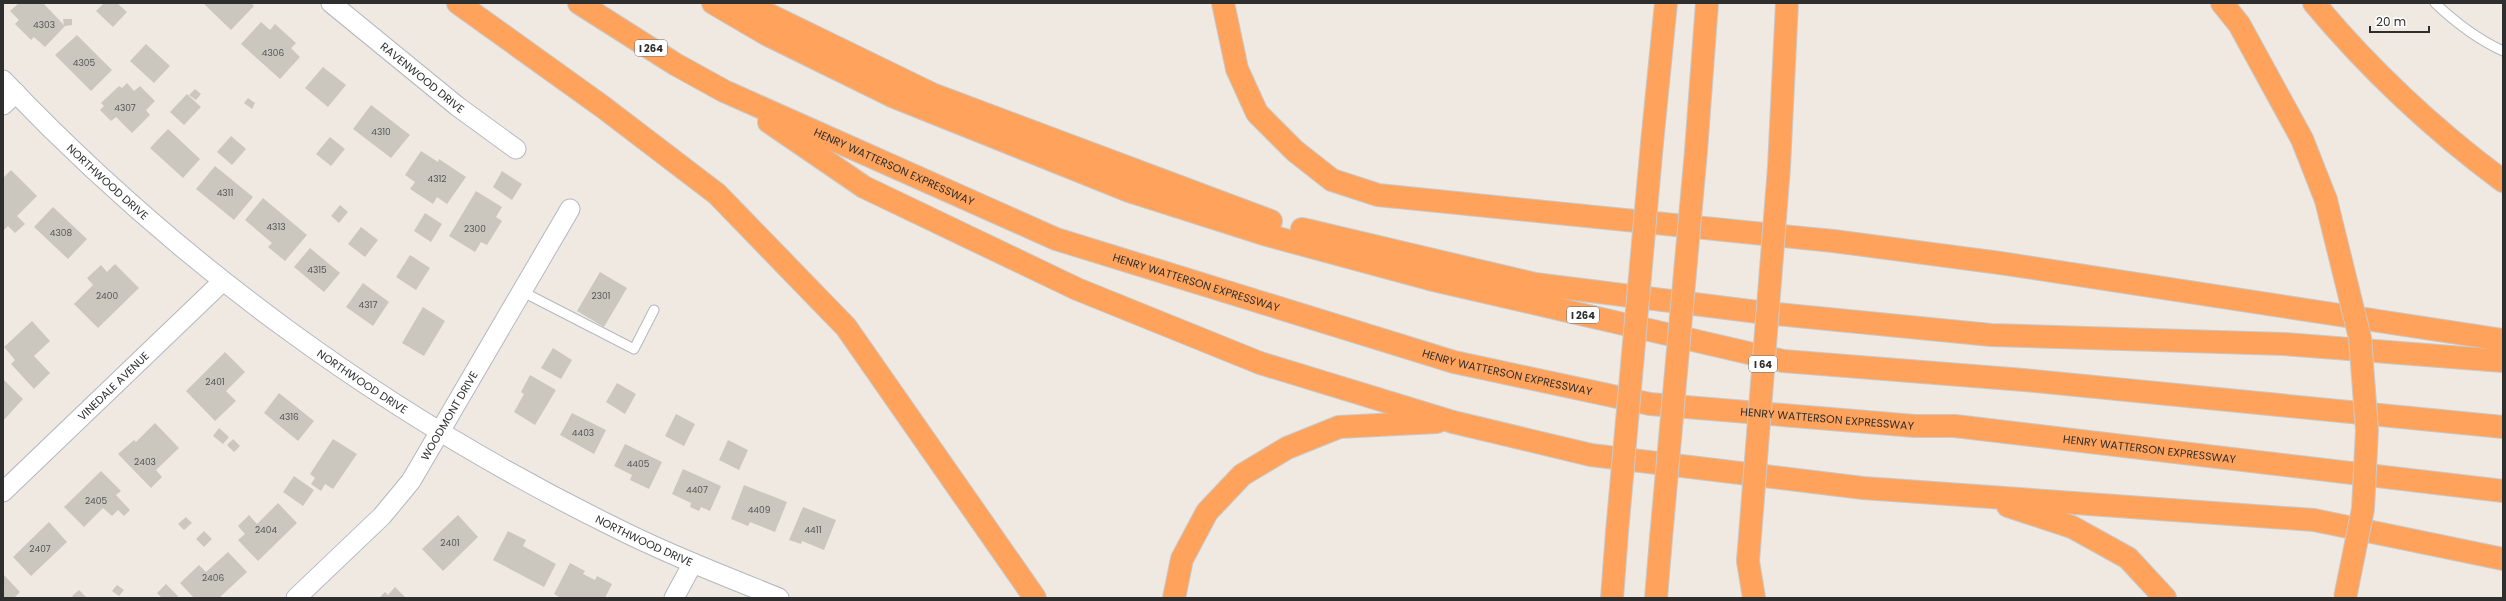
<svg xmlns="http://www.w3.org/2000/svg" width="2506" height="601" font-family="Poppins,sans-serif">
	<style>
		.building { fill: #cbc7bf }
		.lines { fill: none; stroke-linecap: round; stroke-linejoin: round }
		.service-casing { stroke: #b4b7c1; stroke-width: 11 }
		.minor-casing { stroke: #b4b7c1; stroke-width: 21 }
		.motorway-casing { stroke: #c9c9c9; stroke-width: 24 }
		.service { stroke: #fff; stroke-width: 9 }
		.minor { stroke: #fff; stroke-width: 19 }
		.motorway { stroke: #ffa35c; stroke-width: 22 }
		.motorway-bridge-casing { stroke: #c9c9c9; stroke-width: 24; stroke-linecap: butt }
		.motorway-bridge { stroke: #ffa35c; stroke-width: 22 }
		.labels { text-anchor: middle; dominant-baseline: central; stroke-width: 3.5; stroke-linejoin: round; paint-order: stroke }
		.number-label { font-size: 9px; fill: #555452 }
		.shield { fill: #fff; stroke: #6d6d6d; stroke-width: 1 }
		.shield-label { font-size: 10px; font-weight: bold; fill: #2e2e2e }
		.street-label { font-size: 11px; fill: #2e2e2e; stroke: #fff }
	</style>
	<rect width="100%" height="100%" fill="#efe9e1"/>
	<!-- building -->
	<path class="building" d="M19 3H43L64 25 63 19H72V25L65 26 45 47 34 37 31 40 15 24 19 20 10 11Z
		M104 3H117L127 12 113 27 96 11Z
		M203 3H251L254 6 231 30Z
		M261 22 270 30 275 24 296 43 291 48 300 57 280 79 241 44Z
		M77 35 112 70 91 91 55 55Z
		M146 44 170 66 154 83 130 61Z
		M323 67 346 85 328 107 305 88Z
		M127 83 134 91 140 86 155 101 146 110 150 115 132 133 116 117 111 121 100 110 104 106 101 103 119 86 122 88Z
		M195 89 201 94 196 100 189 95Z
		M187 94 201 107 184 125 170 112Z
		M248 98 255 103 252 109 244 103Z
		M371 105 410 135 391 158 353 129Z
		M168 129 200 159 183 178 150 148Z
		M231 136 246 149 232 165 217 152Z
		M330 137 345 149 331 166 316 154Z
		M421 151 438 162 439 159 466 177 447 204 437 197 433 204 410 189 415 182 405 175Z
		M215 166 253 197 234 220 196 189Z
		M11 170 37 196 17 216 25 224 15 233 8 226 3 231V178Z
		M502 171 522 184 512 200 493 187Z
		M476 191 502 207 496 217 502 221 487 245 481 242 475 252 449 236Z
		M263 198 307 235 285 261 268 247 272 243 245 220Z
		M340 205 348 212 339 223 331 216Z
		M53 207 87 239 68 259 34 227Z
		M425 213 442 224 431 242 414 231Z
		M361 227 378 240 365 257 348 244Z
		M310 248 340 273 324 292 294 267Z
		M410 255 430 268 416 290 396 277Z
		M115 264 139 288 98 328 74 304 93 285 87 278 101 265 107 272Z
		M600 272 627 288 604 327 577 311Z
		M363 283 389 302 373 326 346 307Z
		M423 307 445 321 424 356 402 343Z
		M32 321 50 341 34 356 50 373 34 389 11 364 15 360 4 347Z
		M553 348 572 360 561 379 541 368Z
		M225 352 245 372 226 391 236 401 215 421 186 391Z
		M530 375 556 390 535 425 514 412 524 394 521 392Z
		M3 379 23 399 3 421Z
		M617 383 636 394 625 414 606 402Z
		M279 393 314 421 298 441 264 413Z
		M572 413 606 430 594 454 560 435Z
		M676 414 695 424 684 446 665 436Z
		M155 423 179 448 156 470 162 477 151 488 118 454 134 440 136 442Z
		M219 428 229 437 223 444 213 436Z
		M233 439 240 446 234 452 227 445Z
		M333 439 357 454 333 489 325 484 321 491 311 484 315 478 310 474Z
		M728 440 748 450 739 470 719 460Z
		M625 444 662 462 649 489 630 480 632 475 614 466Z
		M683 469 721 486 710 511 701 507 699 511 690 507 691 503 672 494Z
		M101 471 121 491 116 495 130 510 124 516 118 510 112 516 103 508 84 527 64 507Z
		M294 476 314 490 303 506 283 492Z
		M744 485 787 502 775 532 750 522 748 526 731 519Z
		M278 503 297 523 258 561 238 540 245 534 238 526 249 515 257 524Z
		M803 507 836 520 824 550 802 541 801 544 789 540Z
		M458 515 478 537 443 571 422 549Z
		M186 517 192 523 184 530 178 524Z
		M49 522 67 542 31 576 13 557Z
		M204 531 212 539 204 547 196 539Z
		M508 531 526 540 523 546 556 564 544 587 493 560Z
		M228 552 247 572 219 598H194L180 583 199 565 206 572Z
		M570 563 585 571 583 574 595 580 597 576 612 584 605 598H561L554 594Z
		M3 574 20 592 14 598H3Z
		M166 584 178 596 176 598H162L157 593Z
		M117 585 124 590 119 596 112 591Z
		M395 587 406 598H379L385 592 388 595Z
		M79 590 87 598H74L72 596Z"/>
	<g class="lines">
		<defs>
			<path id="service" d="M2435 3C2456 23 2477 39 2503 51
				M523 292 634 349 654 310"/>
			<g id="minor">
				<path id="s1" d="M331 3 457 106 516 149"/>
				<path id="s2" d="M3 80C177 263 383 413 610 525 665 553 722 575 779 598"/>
				<path d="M3 105 16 93"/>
				<path id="s3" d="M3 492 223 281"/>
				<path id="s4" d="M296 598 382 516 411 481 570 209"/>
				<path d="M674 598 693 563"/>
			</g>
			<g id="motorway">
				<path d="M458 3 603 107 717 194 846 327 1035 598"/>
				<path id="s5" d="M579 3 675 64 724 91 1056 239 1454 362 1650 404 1915 426H1955L2503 491"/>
				<path d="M713 3 766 34 892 96 1129 191 1267 235 1429 279 1783 361 2024 380 2503 427"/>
				<path d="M745 3 932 94 1271 221"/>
				<path d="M1223 3 1237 69 1257 113 1295 151 1332 180 1378 195 1833 241 2000 263 2503 340"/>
				<path d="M2222 3 2239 24 2302 139 2326 200"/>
				<path d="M2314 3C2370 70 2433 129 2503 181"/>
				<path d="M769 122 864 187 1077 289 1260 363 1453 422 1591 455 1863 488 2314 520 2503 559"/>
				<path d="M1652 143 1666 3"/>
				<path d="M1696 151 1707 3"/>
				<path d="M1779 167 1787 3"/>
				<path d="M1302 229 1535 284 1766 313 1991 335 2284 344 2503 361"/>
				<path d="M2008 506 2072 527 2128 558 2165 598"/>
				<path d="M1748 561 1754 598"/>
				<path d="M1174 598 1182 559 1207 512 1242 475 1287 448 1339 427 1437 422"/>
				<path d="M1612 598 1617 532"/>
				<path d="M1656 598 1661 538"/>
			</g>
		</defs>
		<!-- service casing -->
		<use href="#service" class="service-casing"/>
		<!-- minor casing -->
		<use href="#minor" class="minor-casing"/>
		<!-- motorway casing -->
		<use href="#motorway" class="motorway-casing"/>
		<!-- service -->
		<use href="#service" class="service"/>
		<!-- minor -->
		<use href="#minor" class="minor"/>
		<!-- motorway -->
		<use href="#motorway" class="motorway"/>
		<defs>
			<path id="motorway-bridge" d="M2326 200 2360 338 2367 430 2363 509 2345 598
				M1617 532 1652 143
				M1661 538 1696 151
				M1748 561 1779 167"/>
		</defs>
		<!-- motorway-bridge casing -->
		<use href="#motorway-bridge" class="motorway-bridge-casing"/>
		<!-- motorway-bridge -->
		<use href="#motorway-bridge" class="motorway-bridge"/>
	</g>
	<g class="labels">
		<!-- number labels -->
		<g class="number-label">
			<text x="44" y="25">4303</text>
			<text x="273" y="53">4306</text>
			<text x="84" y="63">4305</text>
			<text x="125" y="108">4307</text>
			<text x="381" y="132">4310</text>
			<text x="437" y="179">4312</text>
			<text x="225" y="193">4311</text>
			<text x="276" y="227">4313</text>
			<text x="475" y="229">2300</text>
			<text x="61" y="233">4308</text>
			<text x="317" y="270">4315</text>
			<text x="107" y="296">2400</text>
			<text x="601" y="296">2301</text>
			<text x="368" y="305">4317</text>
			<text x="215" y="382">2401</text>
			<text x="289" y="417">4316</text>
			<text x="583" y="433">4403</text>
			<text x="145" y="462">2403</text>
			<text x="638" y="464">4405</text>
			<text x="697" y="490">4407</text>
			<text x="96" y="501">2405</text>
			<text x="759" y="510">4409</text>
			<text x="266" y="530">2404</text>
			<text x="813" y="530">4411</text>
			<text x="450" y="543">2401</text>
			<text x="40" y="549">2407</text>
			<text x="213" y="578">2406</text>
		</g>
		<!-- shield labels -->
		<g class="shield">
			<rect x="635" y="40" width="32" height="16" rx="3"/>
			<rect x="1567" y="307" width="32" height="16" rx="3"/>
			<rect x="1749" y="356" width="28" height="16" rx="3"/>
		</g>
		<g class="shield-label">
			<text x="651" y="48">I 264</text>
			<text x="1583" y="315">I 264</text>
			<text x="1763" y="364">I 64</text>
		</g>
		<!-- street labels -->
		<g class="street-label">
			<text stroke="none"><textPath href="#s1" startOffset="118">RAVENWOOD DRIVE</textPath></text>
			<text stroke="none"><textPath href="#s5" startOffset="356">HENRY WATTERSON EXPRESSWAY</textPath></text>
			<text stroke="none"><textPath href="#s2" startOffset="146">NORTHWOOD DRIVE</textPath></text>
			<text stroke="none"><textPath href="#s5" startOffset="680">HENRY WATTERSON EXPRESSWAY</textPath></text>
			<text stroke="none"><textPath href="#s5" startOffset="1004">HENRY WATTERSON EXPRESSWAY</textPath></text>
			<text stroke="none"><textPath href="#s2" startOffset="470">NORTHWOOD DRIVE</textPath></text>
			<text stroke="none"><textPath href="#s3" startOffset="153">VINEDALE AVENUE</textPath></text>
			<text stroke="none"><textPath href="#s4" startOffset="240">WOODMONT DRIVE</textPath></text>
			<text stroke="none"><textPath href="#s5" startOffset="1328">HENRY WATTERSON EXPRESSWAY</textPath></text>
			<text stroke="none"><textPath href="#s5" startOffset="1652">HENRY WATTERSON EXPRESSWAY</textPath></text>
			<text stroke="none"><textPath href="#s2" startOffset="794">NORTHWOOD DRIVE</textPath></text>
		</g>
	</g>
	<!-- border -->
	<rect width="2506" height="601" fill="none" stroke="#2e2e2e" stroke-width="8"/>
	<!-- scale -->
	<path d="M2370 26v6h59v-6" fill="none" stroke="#2e2e2e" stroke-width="2"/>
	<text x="2376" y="26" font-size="12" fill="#2e2e2e" stroke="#ffffff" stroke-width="3" paint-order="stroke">20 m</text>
</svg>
